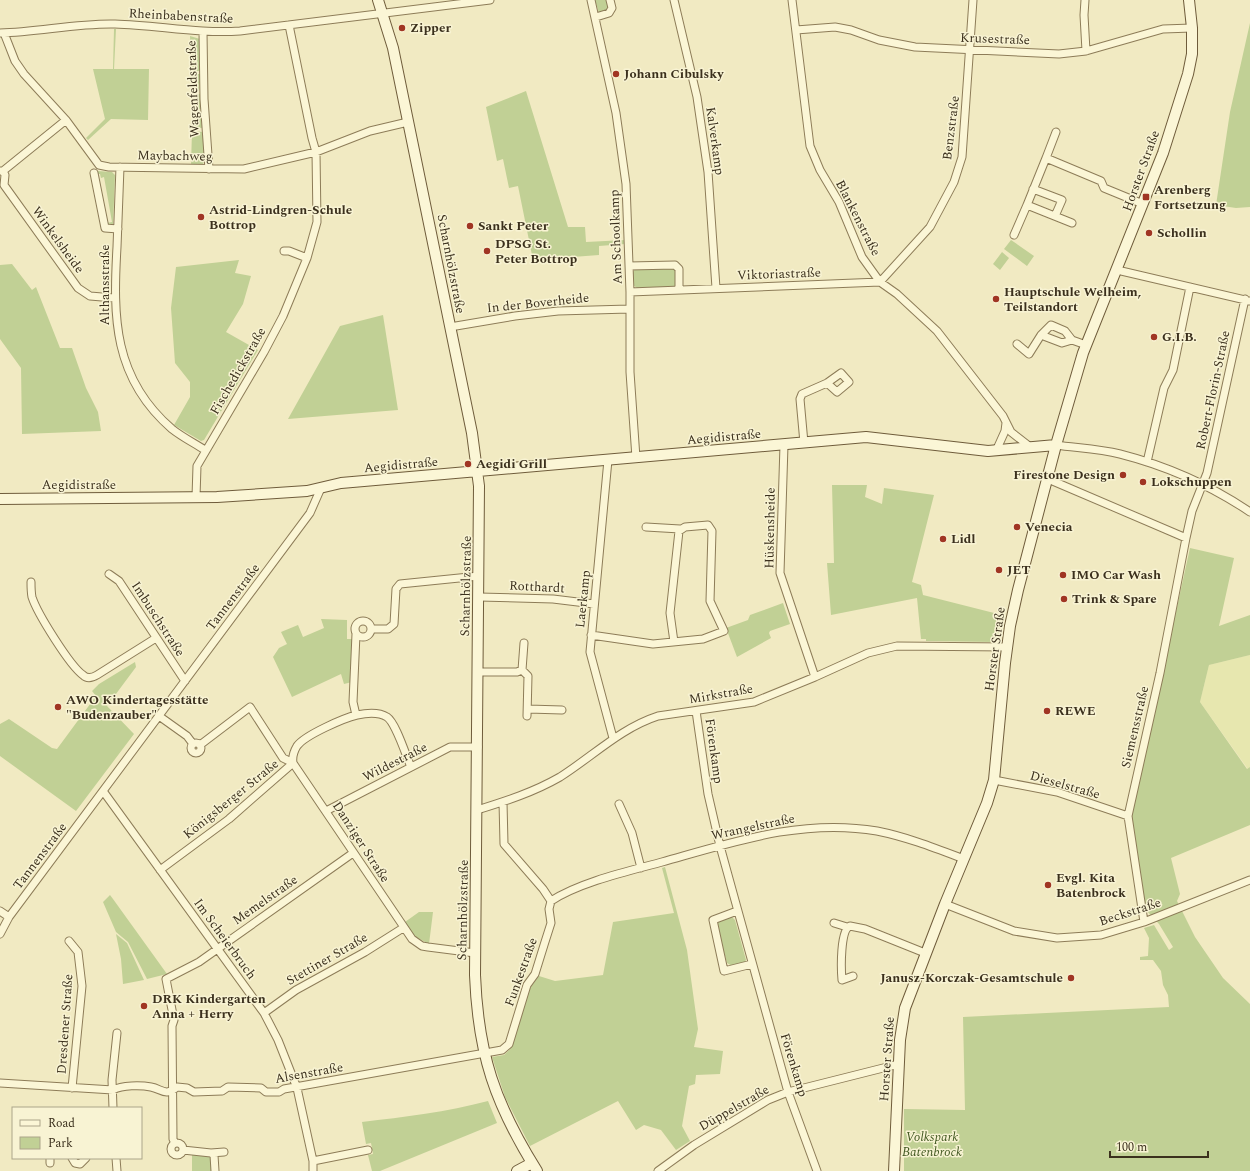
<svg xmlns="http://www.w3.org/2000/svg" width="1250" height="1171" font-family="Spectral,serif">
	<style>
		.farmland { fill: #e7e7af }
		.green { fill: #c1d095 }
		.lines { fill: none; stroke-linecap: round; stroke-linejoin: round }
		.street-casing { stroke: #8d7c58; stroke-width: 9 }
		.secondary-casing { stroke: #6f5c3b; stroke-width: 12 }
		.street { stroke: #fbf6d6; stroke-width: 7 }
		.secondary { stroke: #fbf6d6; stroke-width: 10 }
		.poi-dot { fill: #a03523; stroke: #f8f3d3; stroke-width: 1.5 }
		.labels { text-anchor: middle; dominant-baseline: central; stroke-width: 3; stroke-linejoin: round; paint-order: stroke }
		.street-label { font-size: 13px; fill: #3b301d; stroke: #f8f3d3 }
		.poi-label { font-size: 13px; font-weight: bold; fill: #3b301d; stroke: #f8f3d3; text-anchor: start }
		.park-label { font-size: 13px; font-style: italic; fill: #435922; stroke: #f8f3d3 }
	</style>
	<rect width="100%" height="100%" fill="#f1eac2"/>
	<!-- farmland -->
	<path class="farmland" d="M1250 655V767L1248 769 1200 702 1209 665Z"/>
	<!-- green -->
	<path class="green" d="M595 0H608L609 6 607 11 599 13Z
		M1250 23V207L1236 208 1216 205 1230 112Z
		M114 29H116L114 69H149L148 120 111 119 88 140 86 138 105 119 93 69H113Z
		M190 36 200 39 199 71H192Z
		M192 74H200L199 91 193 90Z
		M526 91 568 227H585L586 242 625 240V244L599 246V255L533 260 518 186 509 188 503 159 497 161 486 107Z
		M200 94 201 109 194 110 192 108 193 95Z
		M193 113H201L202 128 193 127Z
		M192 131 203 132 205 160 202 165H191Z
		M97 171 112 172 115 175 113 226H107V223L112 222 104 177 101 178 100 174H97Z
		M1011 240 1034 256 1027 266 1004 249Z
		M1002 252 1009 258 1000 270 993 264Z
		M239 260 235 273 251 276 243 304 226 332 258 350 204 440 201 441 174 425 190 397V382L175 363 171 308 176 267Z
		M12 264 32 290 36 287 60 348H72L86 388 98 412 101 431 22 434 21 368 0 339V265Z
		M672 267 676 269V285L673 287 637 288 633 285V272L635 269Z
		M383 315 398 410 288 419 340 326Z
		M832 485H867L865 497 882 504 884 488 934 495 912 582 921 585 923 595 1002 615 998 636 993 642 926 641V639H921L917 598 831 615 827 563H834Z
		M1190 548 1234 558 1219 626 1250 615V655L1209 665 1200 702 1247 769 1250 767V825L1171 858 1180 894 1177 901 1195 937 1223 978 1250 1004V1171H904V1109L965 1110 963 1017 1169 1007 1168 995 1163 985 1161 971 1153 960H1140V957L1148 956 1149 938 1144 928 1154 925 1169 950 1173 947 1159 924 1146 910 1131 815Z
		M783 603 790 624 770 631 769 633 771 638 737 657 726 628 748 620 750 615Z
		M321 619 347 620V639H353L352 682 344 684 341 674 292 697 273 657 279 648 287 644 281 632 298 625 303 637 324 628Z
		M135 662 136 667 107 706 134 734 76 811 0 756V724L9 719 52 748 57 749 96 696 92 691 99 684Z
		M665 867 687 950 698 1029 694 1047 723 1051 720 1074 696 1075 695 1084 689 1086 682 1126 690 1141 676 1150 661 1130 644 1125 636 1130 618 1101 530 1146 505 1097 492 1057 504 1055 510 1049 530 988 539 976 555 981 603 975 613 922 674 913 662 868Z
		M110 895 113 899 167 974 147 979 128 942 116 932 103 902Z
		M419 912H433L429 944 414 936 405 922Z
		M732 917 735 920 746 960 744 963 732 966 727 963 716 923 717 921Z
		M116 934 127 943 144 980 123 984 121 959Z
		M488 1101 497 1123 380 1171H372L368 1155 373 1154 371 1143 366 1144 362 1122C404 1117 447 1112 488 1101Z
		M192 1154 210 1156 212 1171H192Z"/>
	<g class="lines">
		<defs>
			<path id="street" d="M591 0 616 113 626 184 630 292V372L636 458
				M674 0 697 97 708 172 716 288
				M792 0 810 146 820 170 839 202 862 257 880 282 897 294 937 331 1003 416 1011 432 1029 446
				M1085 0 1084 15 1086 51
				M596 17 609 13 612 8 610 0
				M796 30 835 27 851 30 879 40 915 47 1059 54 1086 51 1163 29 1192 28
				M203 32 204 99 209 169
				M0 33C39 32 77 23 115 24 157 25 198 34 240 31L490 0
				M4 33 15 61 24 74 66 120 99 165 109 167 244 169 316 152 370 131 408 122
				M1046 158 1056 132
				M120 167C119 194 118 220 117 247 113 317 113 378 172 429 182 437 194 443 205 450
				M0 171H3L5 175 4 185 78 288 90 296 114 298
				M3 171 66 120
				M94 173 105 228 118 229
				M1033 189 1062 200 1055 216
				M1072 223 1027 205 1046 158 1101 181 1104 188 1143 204
				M1014 235 1027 205
				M284 251H289L307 258
				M629 266 675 265 679 269V289
				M1117 270 1250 301
				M630 292 880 282 930 227 954 182 962 157 973 0
				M450 327 515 316 558 311 629 309
				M1072 340 1062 343 1041 335 1051 325 1065 331 1072 340 1086 345
				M1017 344 1029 354 1041 335
				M804 443 800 399 802 394 827 383 841 373 849 382 837 392 827 383
				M784 445 780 573 815 677
				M1056 445C1077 448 1099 449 1120 454 1167 466 1210 485 1250 512
				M996 451 1005 431 1006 423
				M608 460 590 652 613 738
				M1147 462 1164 388 1173 370 1190 287
				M1048 479 1186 538
				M196 497 197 466 264 352 283 316 307 258 317 222 316 152 312 138 289 25
				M646 527 680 529
				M109 574 119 581 185 681
				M31 582C31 587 31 592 32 597 37 613 70 666 83 675 87 679 92 678 97 675L156 638
				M479 597 553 599 594 604
				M355 629a8 8 0 1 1 16 0a8 8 0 1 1-16 0Z
				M371 629H388L394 624 396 589 400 584 479 576
				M591 635 653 644 703 639 724 631 710 601 712 531 708 525 685 527 679 531 670 613 674 642
				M522 670 524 643
				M478 672H517L522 670 528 676 527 716
				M528 709 562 710
				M696 711 708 794 720 846 788 1092 817 1171
				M356 715 353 702 356 634
				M159 716 187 736 193 744
				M191 748a5 5 0 1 1 10 0a5 5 0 1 1-10 0Z
				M200 745 250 707 283 758 293 763 297 769 412 939 422 946 428 947 475 953
				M293 763C292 757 294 751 297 746 305 735 344 718 357 715 366 713 379 712 387 717 396 723 406 756 411 767
				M994 780 1057 792 1128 816
				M103 791 264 1013 278 1040 297 1088 313 1161V1171
				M503 802 504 844 543 889 551 901
				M619 804 632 833 641 868
				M477 810C506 801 534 792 560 777 593 756 621 728 658 716L754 702 815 677 868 653 897 646 1007 647
				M326 811 450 747H478
				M160 870 229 819 293 763
				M551 901C580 882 629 871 662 862 733 842 803 818 877 831 907 837 935 848 964 859
				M945 904 1014 931 1057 938 1101 935 1144 922 1250 880
				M0 911 9 917
				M737 911 713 920 724 971 752 964
				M1144 922 1128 816 1160 673 1186 538 1192 511 1207 473 1245 299
				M834 923 847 927
				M0 934 9 917 310 513 321 488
				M69 941 78 952 82 986 72 1088
				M853 976 842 980C841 969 840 930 850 926L865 929 925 953
				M264 1013 296 990 365 952 403 928
				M0 1083 113 1090C122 1085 141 1085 151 1087 162 1089 165 1097 177 1087L187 1088 194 1092 222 1091 228 1087 261 1088 266 1092H279L284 1089 502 1050 509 1044 527 985 535 974 544 945 551 923 549 909 551 901
				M113 1108 112 1080 117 1033
				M171 1149a6 6 0 1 1 12 0a6 6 0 1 1-12 0Z
				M175 1143 173 1139 172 1026 174 1020 166 979 199 962 353 853
				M183 1150 211 1153 214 1155 215 1171
				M211 1153 224 1152
				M72 1158 75 1163 80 1164 86 1158
				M116 1158 117 1171
				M313 1161 368 1150
				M50 1163V1158
				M658 1171 694 1145 768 1100 788 1092 899 1064"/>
			<path id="secondary" d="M378 0 393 48 472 433 479 486 475 975C478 1054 495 1104 537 1171
				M0 499 217 497 307 491 341 483 866 437 988 451 1056 445
				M517 1171 532 1163
				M894 1171 900 1040 905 1008 945 904 987 803 994 780 1005 663 1010 626 1018 590 1056 445 1083 353 1163 153 1188 74 1192 54V28L1189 0"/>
		</defs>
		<!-- street casing -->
		<use href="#street" class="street-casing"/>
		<!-- secondary casing -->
		<use href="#secondary" class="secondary-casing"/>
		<!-- street -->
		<use href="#street" class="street"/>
		<!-- secondary -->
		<use href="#secondary" class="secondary"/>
	</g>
	<!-- markers -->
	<g class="poi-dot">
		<circle cx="402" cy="28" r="4"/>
		<circle cx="616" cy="74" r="4"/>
		<rect x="1142" y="193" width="8" height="8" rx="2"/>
		<circle cx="201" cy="217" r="4"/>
		<circle cx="470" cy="226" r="4"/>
		<circle cx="1149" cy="233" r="4"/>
		<circle cx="487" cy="251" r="4"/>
		<circle cx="996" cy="299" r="4"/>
		<circle cx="1154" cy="337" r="4"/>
		<circle cx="468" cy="464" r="4"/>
		<circle cx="1123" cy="475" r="4"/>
		<circle cx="1143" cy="482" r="4"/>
		<circle cx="1017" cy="527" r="4"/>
		<circle cx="943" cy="539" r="4"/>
		<circle cx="999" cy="570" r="4"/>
		<circle cx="1063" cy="575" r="4"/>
		<circle cx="1064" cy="599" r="4"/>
		<circle cx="58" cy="707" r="4"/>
		<circle cx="1047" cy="711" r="4"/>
		<circle cx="1048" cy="885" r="4"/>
		<circle cx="1071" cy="978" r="4"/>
		<circle cx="144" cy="1006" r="4"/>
	</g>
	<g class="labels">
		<!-- street labels -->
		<g class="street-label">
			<text transform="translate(181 16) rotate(3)">Rheinbabenstraße</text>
			<text transform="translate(995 39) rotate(2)">Krusestraße</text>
			<text transform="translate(193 89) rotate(-92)">Wagenfeldstraße</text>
			<text transform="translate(951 128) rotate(-83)">Benzstraße</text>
			<text transform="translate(715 141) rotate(82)">Kalverkamp</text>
			<text transform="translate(175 156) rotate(1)">Maybachweg</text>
			<text transform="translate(1141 171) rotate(-70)">Horster Straße</text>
			<text transform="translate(858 218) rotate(63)">Blankenstraße</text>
			<text transform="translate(616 237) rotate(-92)">Am Schoolkamp</text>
			<text transform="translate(58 240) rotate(54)">Winkelsheide</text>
			<text transform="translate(451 264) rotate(79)">Scharnhölzstraße</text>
			<text transform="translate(779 274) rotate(-2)">Viktoriastraße</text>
			<text transform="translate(105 285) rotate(-90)">Althansstraße</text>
			<text transform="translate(538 303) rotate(-6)">In der Boverheide</text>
			<text transform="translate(238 371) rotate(-60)">Fischedickstraße</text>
			<text transform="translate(1213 390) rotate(-78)">Robert-Florin-Straße</text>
			<text transform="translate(724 437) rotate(-5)">Aegidistraße</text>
			<text transform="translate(401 465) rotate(-5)">Aegidistraße</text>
			<text x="79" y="485">Aegidistraße</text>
			<text transform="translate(770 528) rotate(-89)">Hüskensheide</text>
			<text transform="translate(466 586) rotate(-89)">Scharnhölzstraße</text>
			<text transform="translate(537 587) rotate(3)">Rotthardt</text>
			<text transform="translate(233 597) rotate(-53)">Tannenstraße</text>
			<text transform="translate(583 599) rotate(-84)">Laerkamp</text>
			<text transform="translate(158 619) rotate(57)">Imbuschstraße</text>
			<text transform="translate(995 649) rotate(-82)">Horster Straße</text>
			<text transform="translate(721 694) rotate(-10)">Mirkstraße</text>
			<text transform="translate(1135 727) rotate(-77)">Siemensstraße</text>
			<text transform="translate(714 751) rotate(82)">Förenkamp</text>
			<text transform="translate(395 762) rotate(-27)">Wildestraße</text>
			<text transform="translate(1065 785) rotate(16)">Dieselstraße</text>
			<text transform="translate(231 799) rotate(-39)">Königsberger Straße</text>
			<text transform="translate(753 827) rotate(-12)">Wrangelstraße</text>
			<text transform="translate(361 842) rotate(57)">Danziger Straße</text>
			<text transform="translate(40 856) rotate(-53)">Tannenstraße</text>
			<text transform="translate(265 900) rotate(-35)">Memelstraße</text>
			<text transform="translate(463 910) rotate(-89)">Scharnhölzstraße</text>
			<text transform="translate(1130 912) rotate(-18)">Beckstraße</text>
			<text transform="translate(225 939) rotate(54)">Im Scheierbruch</text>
			<text transform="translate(327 959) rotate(-30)">Stettiner Straße</text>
			<text transform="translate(521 972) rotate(-70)">Funkestraße</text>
			<text transform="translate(65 1024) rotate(-86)">Dresdener Straße</text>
			<text transform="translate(887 1059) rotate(-86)">Horster Straße</text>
			<text transform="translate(794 1065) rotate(73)">Förenkamp</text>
			<text transform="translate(309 1073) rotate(-10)">Alsenstraße</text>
			<text transform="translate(734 1108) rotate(-30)">Düppelstraße</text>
		</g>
		<!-- poi labels -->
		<g class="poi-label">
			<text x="410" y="28">Zipper</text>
			<text x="624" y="74">Johann Cibulsky</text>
			<text x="1154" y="190">Arenberg<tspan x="1154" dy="15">Fortsetzung</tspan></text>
			<text x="209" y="210">Astrid-Lindgren-Schule<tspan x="209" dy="15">Bottrop</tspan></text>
			<text x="478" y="226">Sankt Peter</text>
			<text x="1157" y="233">Schollin</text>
			<text x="495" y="244">DPSG St.<tspan x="495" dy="15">Peter Bottrop</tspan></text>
			<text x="1004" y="292">Hauptschule Welheim,<tspan x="1004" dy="15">Teilstandort</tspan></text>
			<text x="1162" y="337">G.I.B.</text>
			<text x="476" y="464">Aegidi Grill</text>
			<text x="1115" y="475" text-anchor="end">Firestone Design</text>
			<text x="1151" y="482">Lokschuppen</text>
			<text x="1025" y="527">Venecia</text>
			<text x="951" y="539">Lidl</text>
			<text x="1007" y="570">JET</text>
			<text x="1071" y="575">IMO Car Wash</text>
			<text x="1072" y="599">Trink &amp; Spare</text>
			<text x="66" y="700">AWO Kindertagesstätte<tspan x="66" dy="15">"Budenzauber"</tspan></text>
			<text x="1055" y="711">REWE</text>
			<text x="1056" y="878">Evgl. Kita<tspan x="1056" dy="15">Batenbrock</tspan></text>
			<text x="1063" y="978" text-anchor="end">Janusz-Korczak-Gesamtschule</text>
			<text x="152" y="999">DRK Kindergarten<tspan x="152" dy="15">Anna + Herry</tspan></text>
		</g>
		<!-- park labels -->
		<g class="park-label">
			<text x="932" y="1137">Volkspark<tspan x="932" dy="15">Batenbrock</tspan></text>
		</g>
	</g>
	<!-- legend -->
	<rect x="12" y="1107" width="130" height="52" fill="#f8f3d3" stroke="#aca58a"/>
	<rect x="20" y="1120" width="20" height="6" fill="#fbf6d6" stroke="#aca58a"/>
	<text x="48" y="1127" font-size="12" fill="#3b301d">Road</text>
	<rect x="20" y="1137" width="20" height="12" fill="#c1d095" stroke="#aca58a"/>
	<text x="48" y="1147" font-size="12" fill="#3b301d">Park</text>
	<!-- scale -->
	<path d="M1110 1151v6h98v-6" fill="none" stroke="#3b301d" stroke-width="2"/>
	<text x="1116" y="1151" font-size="12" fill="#3b301d" stroke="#f8f3d3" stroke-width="3" paint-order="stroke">100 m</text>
</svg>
